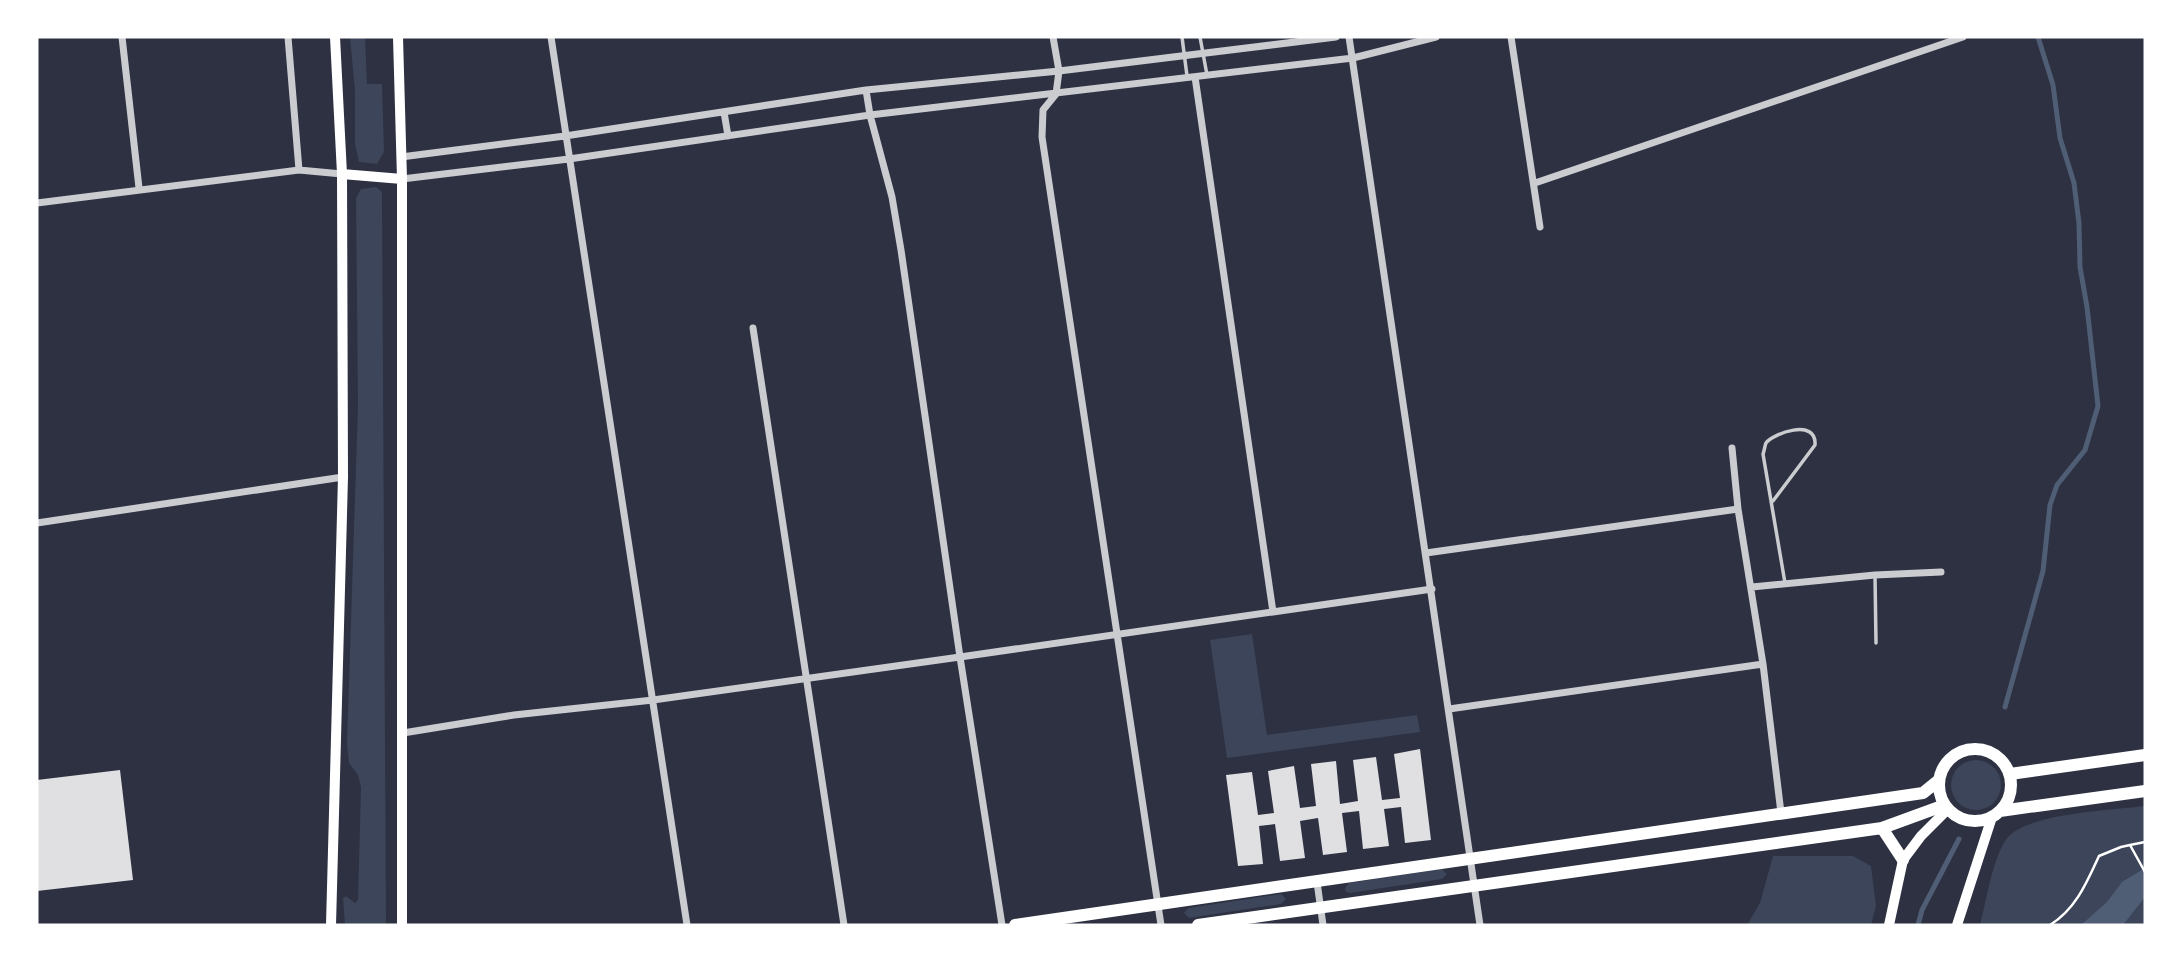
<svg xmlns="http://www.w3.org/2000/svg" width="2182" height="962" font-family="'DejaVu Sans',sans-serif">
	<style>
		.green { fill: #3c4559 }
		.water { fill: #4f5d75 }
		.lines { fill: none; stroke-linecap: round; stroke-linejoin: round }
		.stream { stroke: #4f5d75; stroke-width: 5 }
		.building { fill: #e0e0e3 }
		.path { stroke: #fff; stroke-width: 2.5 }
		.service { stroke: #caccd0; stroke-width: 3.5 }
		.minor { stroke: #caccd0; stroke-width: 7 }
		.secondary { stroke: #fff; stroke-width: 10 }
		.primary { stroke: #fff; stroke-width: 12 }
	</style>
	<rect width="100%" height="100%" fill="#2d3142"/>
	<!-- green -->
	<path class="green" d="M350 37H365L367 84H382L384 152 377 164 359 162 355 144V92Z
		M376 187 382 192 386 925H345L343 898 346 896 355 903 358 900 361 787 358 775 349 763 347 743 358 406 356 198 361 189Z
		M1252 634 1267 735 1417 715 1420 732 1227 758 1210 640Z
		M1951 785a25 25 0 1 1 50 0a25 25 0 1 1-50 0Z
		M2145 806V925H1980C1986 902 1993 855 2008 837 2030 813 2113 810 2145 806Z
		M1773 856H1853L1871 866 1876 906 1871 925H1747L1760 903Z
		M1442 869 1447 874 1442 879 1350 893 1346 892 1345 888 1349 883Z
		M1281 894 1286 899 1281 904 1189 918 1184 913 1188 908Z"/>
	<!-- water -->
	<path class="water" d="M2145 868V897L2123 925H2081L2107 902 2122 882Z"/>
	<g class="lines">
		<!-- stream -->
		<path class="stream" d="M2005 707 2043 571 2050 505 2057 485 2085 450 2098 406 2087 307 2080 267 2079 223 2074 183 2060 138 2053 85 2038 37
			M1918 925 1922 910 1959 839"/>
	</g>
	<!-- building -->
	<path class="building" d="M1420 749 1431 840 1405 843 1401 807 1384 809 1389 846 1363 849 1359 811 1342 813 1347 852 1323 855 1318 818 1300 821 1305 858 1280 861 1275 824 1259 826 1263 864 1238 866 1226 775 1252 772 1258 815 1274 813 1268 771 1294 766 1300 808 1316 806 1311 764 1336 761 1340 804 1358 801 1353 760 1376 757 1382 800 1400 798 1394 754Z
		M120 770 133 880 37 891V780Z"/>
	<g class="lines">
		<!-- path -->
		<path class="path" d="M2130 845 2145 842
			M2050 925C2076 909 2087 882 2099 856L2121 847 2130 845 2145 872"/>
		<!-- service -->
		<path class="service" d="M1182 37 1187 76
			M1200 37 1207 75
			M1773 501 1815 445C1817 417 1772 434 1766 443 1765 445 1764 452 1763 454L1785 583
			M1875 575 1876 643"/>
		<!-- minor -->
		<path class="minor" d="M122 37 139 188
			M288 37 299 170
			M551 37 687 925
			M1053 37 1059 71 1056 94 1043 110 1042 137 1161 925
			M1349 37 1480 925
			M1511 37 1540 227
			M1195 77 1273 612
			M866 90 870 115 892 197 901 250 960 657 1002 925
			M724 112 728 136
			M401 157 565 136 866 90 1059 71 1336 37
			M402 179 569 159 870 115 1353 58 1436 37
			M1535 183 1963 37
			M37 203 299 170 342 174
			M753 328 844 925
			M1732 448 1738 509 1763 664 1781 813
			M37 523 343 477
			M1426 553 1738 509
			M1752 587 1875 575 1941 572
			M1449 709 1763 664
			M403 733 514 715 653 700 960 657 1432 589
			M1317 882 1323 925"/>
		<!-- secondary -->
		<path class="secondary" d="M398 37 402 179V925
			M342 174 402 179
			M331 925 343 477 342 174 335 37
			M1889 925 1903 860 1921 836 1948 809
			M1957 925 1992 817"/>
		<!-- primary -->
		<path class="primary" d="M1939 785a36 36 0 1 1 72 0a36 36 0 1 1-72 0Z
			M2010 774 2145 755
			M2000 811 2145 791
			M1882 828 1903 860
			M1015 925 1923 793 1939 780
			M1198 925 1882 828 1945 805"/>
	</g>
	<!-- border -->
	<rect width="2182" height="962" fill="none" stroke="#ffffff" stroke-width="77"/>
</svg>
